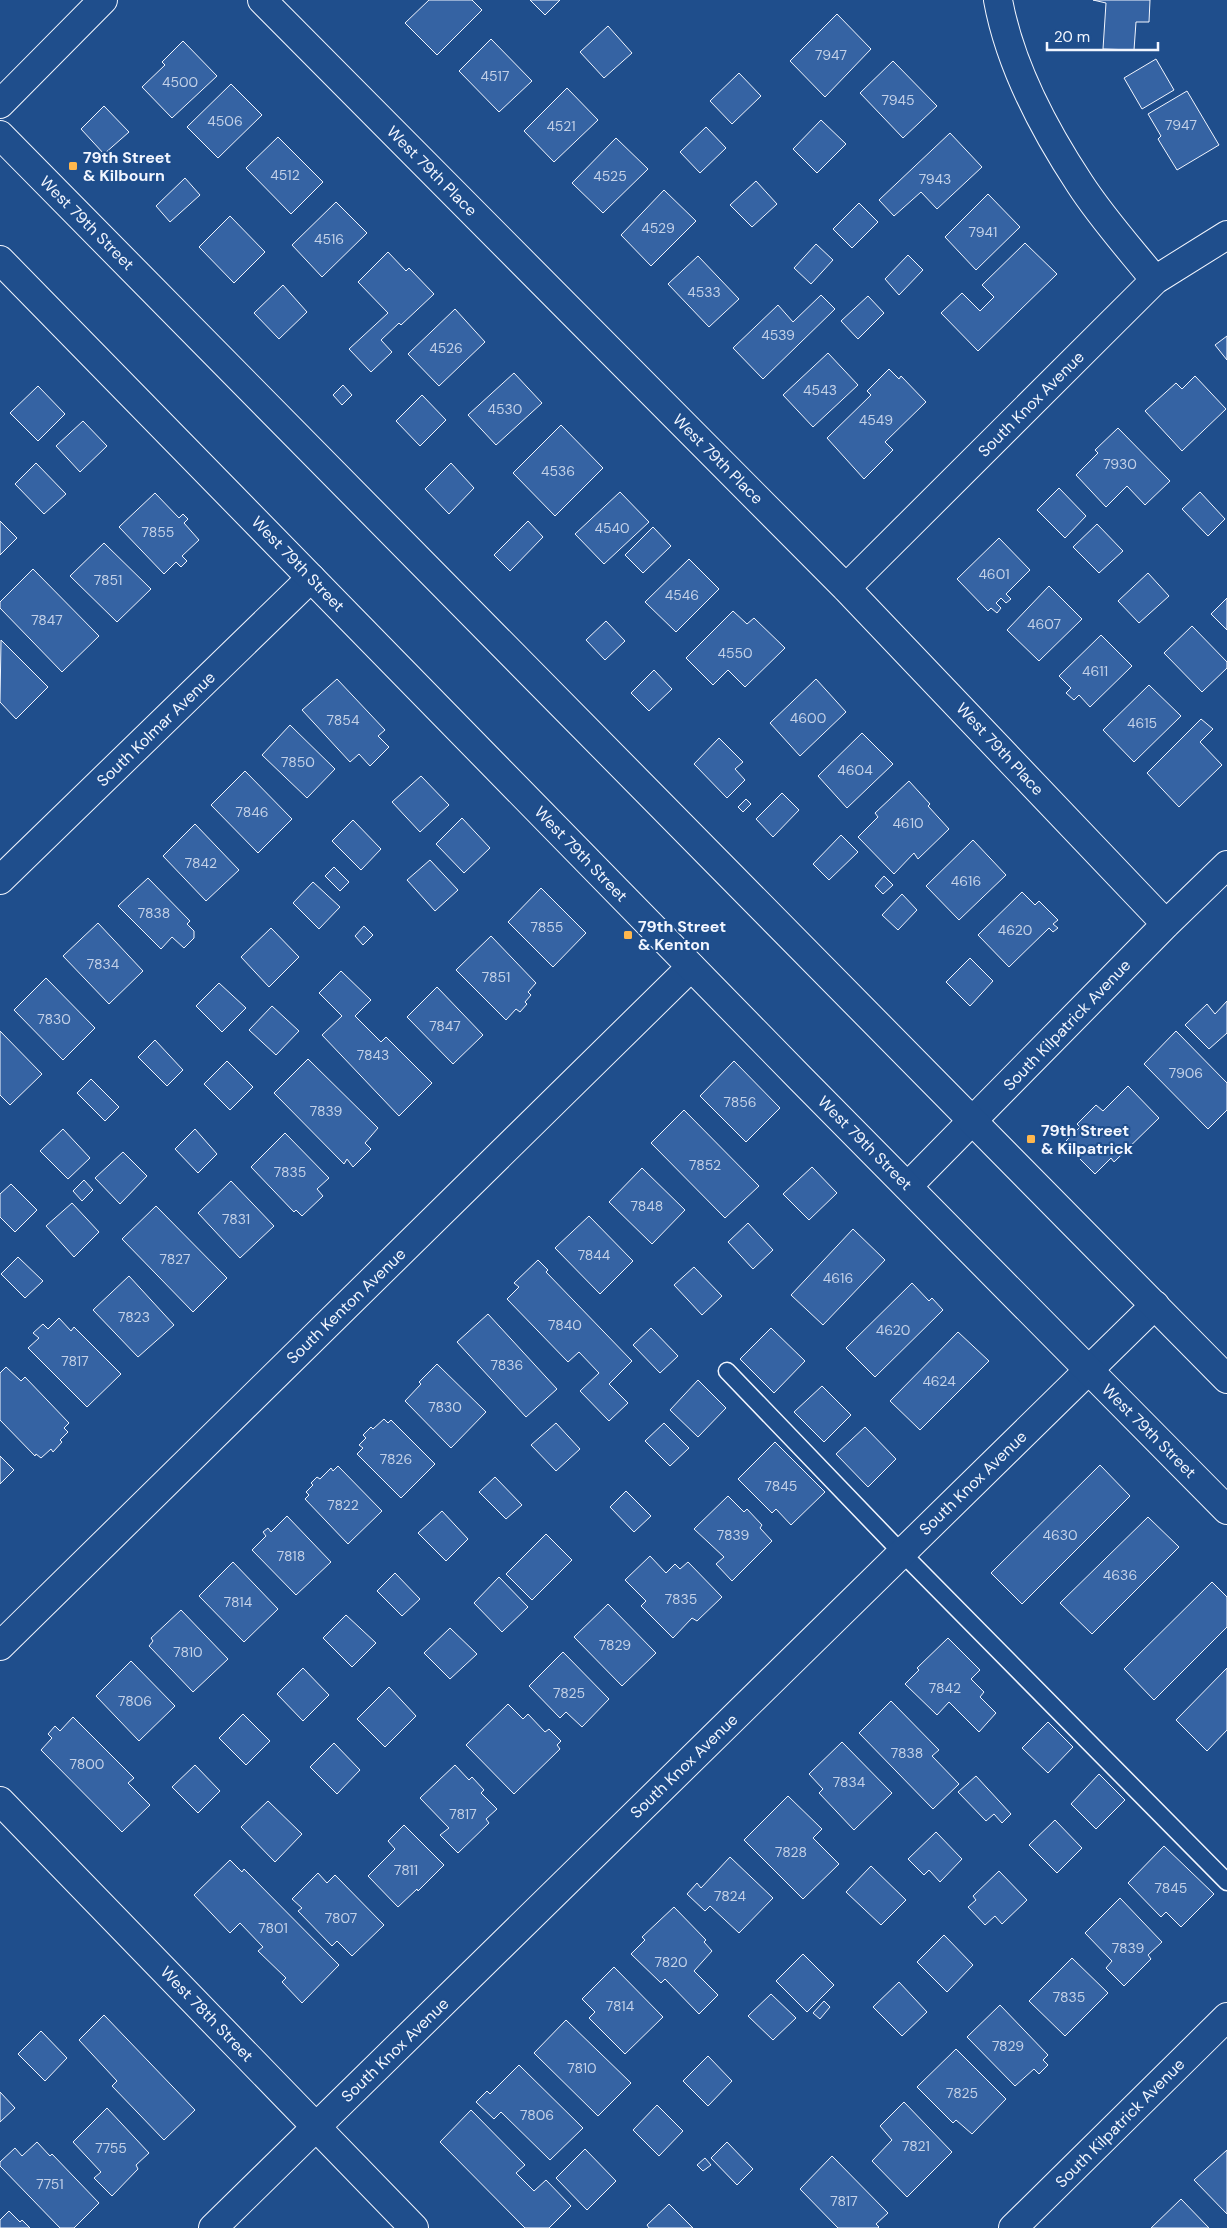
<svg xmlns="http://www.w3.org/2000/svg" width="1227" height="2228" font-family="'DM Sans',sans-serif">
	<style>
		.building { fill: #3563a3; stroke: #f2f6ff }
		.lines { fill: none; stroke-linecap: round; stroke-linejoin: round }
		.service-casing { stroke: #f2f6ff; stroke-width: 19 }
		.minor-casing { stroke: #f2f6ff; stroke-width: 30 }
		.secondary-casing { stroke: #f2f6ff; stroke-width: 30 }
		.service { stroke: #1f4e8c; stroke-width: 16 }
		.minor { stroke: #1f4e8c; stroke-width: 28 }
		.secondary { stroke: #1f4e8c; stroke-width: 28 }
		.poi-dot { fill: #ffb74d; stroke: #1f4e8c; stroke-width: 2 }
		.labels { text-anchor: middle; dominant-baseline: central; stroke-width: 4; stroke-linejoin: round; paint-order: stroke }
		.number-label { font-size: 14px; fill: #c3d1e8 }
		.poi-label { font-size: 16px; font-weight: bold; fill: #f2f6ff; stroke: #1f4e8c; text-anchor: start }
		.street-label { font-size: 16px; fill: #f2f6ff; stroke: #1f4e8c }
	</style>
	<rect width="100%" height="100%" fill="#1f4e8c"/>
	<!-- building -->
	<path class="building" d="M429 0H472L482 10 437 55 405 23Z
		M530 0H560L545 15Z
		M1093 0H1150L1149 22H1136L1134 50 1103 49 1106 3Z
		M837 14 871 49 825 97 790 61Z
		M608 26 632 53 604 78 580 52Z
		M491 39 532 81 499 112 459 71Z
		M183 41 217 76 172 118 142 87 165 65 162 62Z
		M1156 59 1174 90 1142 109 1124 78Z
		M893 61 937 106 903 138 860 93Z
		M739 73 761 96 732 124 710 101Z
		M231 84 262 115 218 158 187 127Z
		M567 88 598 120 554 162 524 131Z
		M1187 91 1219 145 1177 170 1158 139 1161 136 1148 114Z
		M104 106 129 132 104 154 81 129Z
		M821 120 846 144 817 173 793 149Z
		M706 127 726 148 700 173 680 152Z
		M950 133 982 167 937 209 921 192 894 216 879 200Z
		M278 137 323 182 291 214 246 168Z
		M616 138 648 169 603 213 572 183Z
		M185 178 200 195 170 222 156 206Z
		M756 181 777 204 752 227 730 205Z
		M664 190 696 221 651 266 621 235Z
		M988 194 1020 227 976 270 945 237Z
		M336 202 367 233 322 277 292 245Z
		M859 203 878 222 852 248 833 229Z
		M230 216 265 252 234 283 199 247Z
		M1025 243 1057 274 978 351 941 313 962 293 980 311 994 297 982 285Z
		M816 244 833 260 811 284 794 268Z
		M388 252 406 271 409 268 434 294 401 325 399 323 381 340 392 352 371 372 349 349 388 313 358 282Z
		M908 255 923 270 899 295 885 279Z
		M698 256 739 299 709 327 668 284Z
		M283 285 307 312 279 339 254 313Z
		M821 295 835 309 763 379 733 348 778 305 793 322Z
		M868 296 884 313 858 339 841 321Z
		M455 309 485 342 439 386 408 354Z
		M1227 336V360L1215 345Z
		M828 353 858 385 813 427 783 395Z
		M889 369 899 379 901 376 926 402 885 442 893 450 864 479 827 438 871 395 867 391Z
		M514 373 542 403 496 445 468 415Z
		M1195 376 1226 409 1182 451 1145 411 1176 383 1182 389Z
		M343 385 352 395 342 405 333 395Z
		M38 386 65 414 38 441 10 413Z
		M422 395 446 420 420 446 396 421Z
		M83 421 107 446 80 472 56 446Z
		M561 425 603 468 555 516 513 473Z
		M1118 428 1170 481 1145 505 1127 486 1106 507 1076 475 1098 453 1095 450Z
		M36 463 66 494 44 514 15 484Z
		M451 463 474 488 449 514 425 489Z
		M1059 488 1086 516 1065 538 1037 510Z
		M620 492 649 522 604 564 575 534Z
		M1200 492 1225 519 1208 536 1182 509Z
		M155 493 179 518 183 514 188 519 184 523 199 540 182 556 187 561 181 567 176 562 164 574 119 527Z
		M0 521 17 538 0 555Z
		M528 521 543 537 510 571 494 555Z
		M1097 524 1123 551 1099 573 1073 547Z
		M653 527 671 546 643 573 625 555Z
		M999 538 1030 570 1006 594 1011 599 1006 603 1001 598 996 603 1001 608 997 613 991 608 988 611 957 579Z
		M104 543 151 589 117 622 70 576Z
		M689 559 719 589 676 632 645 602Z
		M33 569 99 636 62 672 0 608V602Z
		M1148 573 1169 596 1139 623 1118 601Z
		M1049 586 1082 619 1039 661 1007 630Z
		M1227 598V630L1211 614Z
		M733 611 747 624 754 618 785 648 745 687 728 670 713 685 686 658Z
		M606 621 625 641 605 660 586 640Z
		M1192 626 1227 662V668L1202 692 1164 653Z
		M1101 635 1132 666 1090 707 1079 695 1074 700 1066 693 1071 688 1059 676Z
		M1 640 48 687 16 719 0 702Z
		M654 670 672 689 649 711 631 693Z
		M337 679 385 730 378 736 389 747 370 766 359 754 350 762 302 710Z
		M816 679 846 712 800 756 770 723Z
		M1149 685 1181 716 1134 762 1103 730Z
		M1201 719 1213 729 1200 742 1222 765 1179 807 1147 773Z
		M290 725 335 769 307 798 262 755Z
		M862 733 893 764 847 808 818 776Z
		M719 738 743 762 735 769 745 780 727 798 694 764Z
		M245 771 292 819 258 853 211 805Z
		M421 776 449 805 420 832 392 802Z
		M909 781 930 804 928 806 949 829 918 859 914 853 894 874 858 837 878 817 875 813Z
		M782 793 799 810 773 837 756 819Z
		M746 799 751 804 743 812 738 807Z
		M462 818 490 848 464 873 436 844Z
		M353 820 381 849 361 870 332 841Z
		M195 824 239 870 206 901 163 856Z
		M841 835 858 852 829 880 813 864Z
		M973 840 1006 875 959 920 926 886Z
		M430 860 458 890 435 911 407 880Z
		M334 867 349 882 340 891 325 876Z
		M884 876 893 885 883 894 875 886Z
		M148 878 190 921 187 924 194 931V938L184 948 172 937 161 949 118 906Z
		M313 882 340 907 319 929 293 903Z
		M541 888 586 933 553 967 508 922Z
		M1022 892 1035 905 1039 901 1058 920 1053 924 1058 928 1053 932 1049 928 1009 967 978 935Z
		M902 894 917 910 898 930 882 915Z
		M98 923 143 971 109 1004 63 956Z
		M364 926 373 935 363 945 355 936Z
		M271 928 299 957 269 987 241 957Z
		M491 936 536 983 528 992 531 995 525 1002 527 1004 520 1012 516 1009 506 1020 456 970Z
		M970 958 993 981 970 1006 946 982Z
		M341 971 371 1000 355 1016 381 1042 386 1037 432 1083 399 1116 322 1035 342 1016 319 993Z
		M46 978 95 1028 63 1060 14 1010Z
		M219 983 246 1008 222 1032 196 1006Z
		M437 987 483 1035 453 1064 407 1017Z
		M1227 1001V1033L1209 1049 1185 1025 1207 1004 1215 1014Z
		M272 1006 299 1031 276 1055 249 1030Z
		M0 1031 42 1074 10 1105 0 1095Z
		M1176 1031 1227 1083V1110L1208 1129 1144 1064Z
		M155 1040 183 1070 167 1086 138 1057Z
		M308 1059 378 1128 365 1143 371 1149 353 1167 347 1159 344 1164 274 1093Z
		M227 1061 253 1087 230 1110 204 1084Z
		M734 1061 780 1108 746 1142 700 1096Z
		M91 1079 119 1107 105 1121 77 1093Z
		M1128 1086 1159 1118 1114 1162 1111 1158 1095 1174 1064 1143 1080 1127 1077 1124 1096 1105 1103 1111Z
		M684 1110 759 1186 725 1218 651 1143Z
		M63 1129 90 1158 68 1179 40 1151Z
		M195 1129 217 1154 198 1173 175 1149Z
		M285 1133 329 1178 317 1189 323 1196 302 1216 296 1210 294 1212 251 1167Z
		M123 1152 147 1176 120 1204 95 1178Z
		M812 1167 837 1193 809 1220 783 1194Z
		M642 1168 685 1210 652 1244 609 1202Z
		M84 1180 93 1190 82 1201 73 1191Z
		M231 1181 274 1226 240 1258 198 1213Z
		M11 1184 37 1210 15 1232 0 1217V1194Z
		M72 1203 99 1232 74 1257 46 1226Z
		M156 1206 227 1278 193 1312 122 1239Z
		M589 1216 633 1261 600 1294 555 1248Z
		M748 1223 773 1250 753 1269 728 1242Z
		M853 1229 885 1260 823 1325 791 1295Z
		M18 1257 43 1281 25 1298 1 1274Z
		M538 1260 548 1270 546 1272 632 1361 609 1384 628 1403 609 1421 580 1391 599 1373 579 1352 568 1362 507 1299 519 1287 514 1283Z
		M694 1267 722 1296 702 1315 674 1285Z
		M129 1276 174 1325 138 1357 93 1310Z
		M912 1283 929 1301 932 1298 943 1310 875 1377 846 1348Z
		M488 1314 557 1389 526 1417 457 1342Z
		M59 1318 71 1331 74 1327 121 1374 87 1407 28 1348 39 1338 33 1333 43 1324 48 1329Z
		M651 1328 678 1356 660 1373 633 1345Z
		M771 1328 805 1361 774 1393 740 1359Z
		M958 1332 989 1361 920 1430 890 1401Z
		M437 1364 486 1412 451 1448 405 1401 421 1384 419 1382Z
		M6 1367 21 1381 25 1377 69 1423 64 1428 68 1432 60 1440 62 1442 53 1452 51 1449 41 1458 36 1454 35 1456 0 1420V1373Z
		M698 1380 726 1408 698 1437 670 1410Z
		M822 1386 851 1415 824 1442 794 1412Z
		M384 1419 388 1423 391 1420 435 1464 401 1498 357 1454 363 1448 359 1445 366 1438 363 1435 371 1427 373 1429Z
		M556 1423 580 1449 556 1471 531 1445Z
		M664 1423 689 1448 670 1466 645 1441Z
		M865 1427 896 1459 868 1487 836 1454Z
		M775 1442 825 1492 791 1525 776 1509 772 1513 738 1479Z
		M0 1456 14 1470 0 1484Z
		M1100 1465 1130 1496 1022 1604 991 1573Z
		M338 1466 382 1511 348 1544 305 1499 309 1495 306 1492 313 1485 311 1483 317 1477 320 1479 331 1468 333 1471Z
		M495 1477 522 1505 506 1519 479 1492Z
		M626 1491 651 1516 634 1532 610 1507Z
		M728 1496 744 1512 747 1509 762 1525 760 1528 772 1541 732 1581 716 1564 724 1557 694 1529Z
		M442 1511 468 1539 446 1561 418 1533Z
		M287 1516 331 1562 296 1595 252 1550 266 1536 263 1532 268 1528 271 1532Z
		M1148 1517 1179 1547 1092 1634 1060 1603Z
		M546 1534 572 1560 532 1600 506 1574Z
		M650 1556 666 1573 675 1564 680 1569 688 1562 722 1597 697 1621 692 1618 673 1638 641 1606 646 1601 625 1580Z
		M233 1562 278 1609 244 1642 199 1596Z
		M395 1573 420 1599 402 1616 377 1591Z
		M499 1577 528 1607 502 1632 474 1603Z
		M1212 1582 1227 1597V1627L1154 1700 1124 1669Z
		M608 1604 656 1653 622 1686 574 1637Z
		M181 1610 228 1659 193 1692 149 1646 153 1641 151 1638Z
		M346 1615 376 1643 352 1667 323 1638Z
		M450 1628 477 1654 450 1679 424 1653Z
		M948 1638 980 1670 971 1679 984 1692 980 1697 996 1713 979 1732 949 1702 937 1715 905 1684 919 1670 917 1668Z
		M563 1652 609 1699 582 1727 566 1712 560 1718 529 1686Z
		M131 1661 175 1706 139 1741 96 1696Z
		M303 1668 329 1695 303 1721 277 1694Z
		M1227 1668V1730L1207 1751 1176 1720Z
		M389 1687 416 1716 385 1747 357 1719Z
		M891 1701 939 1750 932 1756 959 1784 933 1809 859 1733Z
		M508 1704 523 1719 528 1714 545 1732 549 1729 561 1741 557 1745 560 1749 514 1794 466 1745Z
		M243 1714 270 1741 246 1765 219 1738Z
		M73 1717 134 1778 128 1783 150 1805 122 1832 41 1750 52 1738 48 1734 55 1726 60 1731Z
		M1048 1722 1073 1747 1048 1773 1022 1748Z
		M842 1742 892 1793 854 1830 819 1793 823 1789 809 1774Z
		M334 1743 360 1770 337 1794 310 1767Z
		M195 1765 220 1791 198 1813 172 1787Z
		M455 1765 469 1780 472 1777 484 1790 481 1793 497 1809 486 1819 489 1823 458 1853 440 1835 449 1828 420 1798Z
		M1099 1774 1125 1800 1096 1829 1071 1804Z
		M976 1776 1011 1814 1002 1823 994 1814 986 1821 958 1792Z
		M788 1796 822 1829 813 1838 839 1864 803 1899 744 1840Z
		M268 1801 302 1834 275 1862 241 1827Z
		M1055 1820 1082 1848 1057 1873 1029 1845Z
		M404 1825 444 1865 418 1891 417 1889 398 1907 368 1876 395 1849 388 1841Z
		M936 1832 962 1859 940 1882 929 1870 924 1875 908 1859Z
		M1164 1846 1214 1894 1181 1927 1166 1912 1161 1917 1128 1883Z
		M730 1857 773 1898 739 1933 710 1906 705 1911 687 1894 697 1883 701 1888Z
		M230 1860 242 1872 244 1869 339 1965 302 2003 282 1982 286 1978 258 1951 263 1947 240 1923 230 1933 194 1895Z
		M871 1866 906 1900 881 1925 846 1892Z
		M999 1871 1027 1900 1002 1924 995 1916 985 1925 968 1907 976 1900 973 1896Z
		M318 1873 327 1883 335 1875 384 1925 352 1956 337 1941 332 1946 298 1911 302 1908 292 1899Z
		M1120 1898 1162 1942 1148 1955 1151 1959 1124 1986 1106 1968 1112 1961 1085 1933Z
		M674 1907 706 1940 704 1942 712 1951 694 1971 718 1995 699 2014 665 1979 661 1983 631 1954 645 1940 642 1937Z
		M944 1935 973 1965 947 1992 917 1962Z
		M803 1954 834 1985 807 2012 776 1981Z
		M1072 1958 1108 1993 1065 2036 1029 2001Z
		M614 1967 663 2017 625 2054 589 2018 595 2012 582 1999Z
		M899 1982 927 2012 902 2036 873 2007Z
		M771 1994 796 2018 773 2040 748 2016Z
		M824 2001 830 2007 820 2019 813 2013Z
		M1000 2005 1048 2055 1043 2060 1048 2065 1039 2074 1034 2069 1015 2086 967 2037Z
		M104 2015 195 2110 164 2140 112 2086 117 2081 79 2040Z
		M566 2020 631 2083 598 2116 534 2053Z
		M41 2031 67 2058 45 2081 18 2054Z
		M956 2049 1006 2099 972 2134 956 2120 953 2123 917 2087Z
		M708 2056 732 2081 708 2106 683 2081Z
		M519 2065 583 2128 550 2160 501 2112 494 2119 476 2102 487 2091 490 2094Z
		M0 2092 15 2108 0 2122Z
		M904 2102 952 2152 907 2197 872 2161 892 2140 880 2126Z
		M657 2105 683 2131 659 2156 633 2130Z
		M107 2108 149 2153 136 2165 138 2169 112 2196 94 2178 101 2172 73 2142Z
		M471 2110 525 2165 516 2173 534 2191 546 2180 571 2206 549 2228H525L440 2142Z
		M37 2142 50 2156 52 2154 99 2203 74 2228H60L0 2166V2162L15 2148 22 2156Z
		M727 2142 753 2169 737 2185 711 2158Z
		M585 2149 616 2181 587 2210 556 2178Z
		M1227 2150V2214L1194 2180Z
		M832 2156 888 2213 876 2224 879 2227 878 2228H838L800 2189Z
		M705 2158 711 2165 703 2171 697 2165Z
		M1181 2199 1209 2228H1151Z
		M669 2204 693 2228H649L647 2225Z
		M9 2211 20 2222 22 2220 30 2228H0V2220Z"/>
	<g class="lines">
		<defs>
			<path id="service" d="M727 1371 902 1553 1227 1882"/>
			<path id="minor" d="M262 0 846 588 1166 924
				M998 0C1010 66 1043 128 1080 184 1102 218 1130 249 1155 280
				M0 104 103 0
				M846 588 1155 280 1227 235
				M0 880 311 578
				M908 1186 1166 924 1227 865
				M0 1646 691 967
				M0 1801 414 2228
				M213 2228 1155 1305
				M1013 2228 1227 2017"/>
			<path id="secondary" d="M0 135 1227 1379
				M0 260 801 1079 1227 1510"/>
		</defs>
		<!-- service casing -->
		<use href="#service" class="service-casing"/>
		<!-- minor casing -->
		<use href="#minor" class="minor-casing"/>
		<!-- secondary casing -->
		<use href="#secondary" class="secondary-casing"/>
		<!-- service -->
		<use href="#service" class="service"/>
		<!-- minor -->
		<use href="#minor" class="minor"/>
		<!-- secondary -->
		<use href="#secondary" class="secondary"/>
	</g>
	<!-- markers -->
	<g class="poi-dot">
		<rect x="68" y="161" width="10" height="10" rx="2.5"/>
		<rect x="623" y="930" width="10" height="10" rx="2.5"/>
		<rect x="1026" y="1134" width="10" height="10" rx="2.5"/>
	</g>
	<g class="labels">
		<!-- number labels -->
		<g class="number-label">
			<text x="831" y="55">7947</text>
			<text x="495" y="76">4517</text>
			<text x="180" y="82">4500</text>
			<text x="898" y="100">7945</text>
			<text x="225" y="121">4506</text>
			<text x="1181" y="125">7947</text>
			<text x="561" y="126">4521</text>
			<text x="285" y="175">4512</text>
			<text x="610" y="176">4525</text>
			<text x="935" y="179">7943</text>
			<text x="658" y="228">4529</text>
			<text x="983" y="232">7941</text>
			<text x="329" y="239">4516</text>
			<text x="704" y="292">4533</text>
			<text x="778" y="335">4539</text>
			<text x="446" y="348">4526</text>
			<text x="820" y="390">4543</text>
			<text x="505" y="409">4530</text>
			<text x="876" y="420">4549</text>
			<text x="1120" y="464">7930</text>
			<text x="558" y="471">4536</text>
			<text x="612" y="528">4540</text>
			<text x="158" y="532">7855</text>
			<text x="994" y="574">4601</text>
			<text x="108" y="580">7851</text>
			<text x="682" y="595">4546</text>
			<text x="47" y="620">7847</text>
			<text x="1044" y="624">4607</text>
			<text x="735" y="653">4550</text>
			<text x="1095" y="671">4611</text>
			<text x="808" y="718">4600</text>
			<text x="343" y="720">7854</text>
			<text x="1142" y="723">4615</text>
			<text x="298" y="762">7850</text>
			<text x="855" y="770">4604</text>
			<text x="252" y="812">7846</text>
			<text x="908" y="823">4610</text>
			<text x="201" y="863">7842</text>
			<text x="966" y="881">4616</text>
			<text x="154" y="913">7838</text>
			<text x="547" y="927">7855</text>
			<text x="1015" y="930">4620</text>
			<text x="103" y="964">7834</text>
			<text x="496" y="977">7851</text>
			<text x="54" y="1019">7830</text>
			<text x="445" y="1026">7847</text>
			<text x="373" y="1055">7843</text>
			<text x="1186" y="1073">7906</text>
			<text x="740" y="1102">7856</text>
			<text x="326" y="1111">7839</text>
			<text x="705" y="1165">7852</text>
			<text x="290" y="1172">7835</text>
			<text x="647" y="1206">7848</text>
			<text x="236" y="1219">7831</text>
			<text x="594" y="1255">7844</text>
			<text x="175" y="1259">7827</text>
			<text x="838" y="1278">4616</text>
			<text x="134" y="1317">7823</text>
			<text x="565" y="1325">7840</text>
			<text x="893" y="1330">4620</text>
			<text x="75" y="1361">7817</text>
			<text x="507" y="1365">7836</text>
			<text x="939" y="1381">4624</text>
			<text x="445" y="1407">7830</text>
			<text x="396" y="1459">7826</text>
			<text x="781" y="1486">7845</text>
			<text x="343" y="1505">7822</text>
			<text x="733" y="1535">7839</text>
			<text x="1060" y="1535">4630</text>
			<text x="291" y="1556">7818</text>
			<text x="1120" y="1575">4636</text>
			<text x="681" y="1599">7835</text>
			<text x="238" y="1602">7814</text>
			<text x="615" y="1645">7829</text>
			<text x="188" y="1652">7810</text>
			<text x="945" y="1688">7842</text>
			<text x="569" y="1693">7825</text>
			<text x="135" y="1701">7806</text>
			<text x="907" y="1753">7838</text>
			<text x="87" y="1764">7800</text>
			<text x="849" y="1782">7834</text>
			<text x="463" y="1814">7817</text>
			<text x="791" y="1852">7828</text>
			<text x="406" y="1870">7811</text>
			<text x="1171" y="1888">7845</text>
			<text x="730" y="1896">7824</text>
			<text x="341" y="1918">7807</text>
			<text x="273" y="1928">7801</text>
			<text x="1128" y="1948">7839</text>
			<text x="671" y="1962">7820</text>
			<text x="1069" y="1997">7835</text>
			<text x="620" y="2006">7814</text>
			<text x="1008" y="2046">7829</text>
			<text x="582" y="2068">7810</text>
			<text x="962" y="2093">7825</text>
			<text x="537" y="2115">7806</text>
			<text x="916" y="2146">7821</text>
			<text x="111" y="2148">7755</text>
			<text x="50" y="2184">7751</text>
			<text x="844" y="2201">7817</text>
		</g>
		<!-- poi labels -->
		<g class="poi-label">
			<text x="83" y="157">79th Street<tspan x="83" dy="18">&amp; Kilbourn</tspan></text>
			<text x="638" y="926">79th Street<tspan x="638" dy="18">&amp; Kenton</tspan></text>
			<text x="1041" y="1130">79th Street<tspan x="1041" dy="18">&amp; Kilpatrick</tspan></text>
		</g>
		<!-- street labels -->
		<g class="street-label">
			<text transform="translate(432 171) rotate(45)">West 79th Place</text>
			<text transform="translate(87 223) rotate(45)">West 79th Street</text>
			<text transform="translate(1031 404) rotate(-45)">South Knox Avenue</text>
			<text transform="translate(718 459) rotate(45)">West 79th Place</text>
			<text transform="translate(298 564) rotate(46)">West 79th Street</text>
			<text transform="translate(156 729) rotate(-44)">South Kolmar Avenue</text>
			<text transform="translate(1000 749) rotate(47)">West 79th Place</text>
			<text transform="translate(581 854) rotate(46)">West 79th Street</text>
			<text transform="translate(1067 1025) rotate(-46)">South Kilpatrick Avenue</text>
			<text transform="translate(865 1143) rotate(45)">West 79th Street</text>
			<text transform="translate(346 1306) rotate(-44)">South Kenton Avenue</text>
			<text transform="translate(1149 1431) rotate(45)">West 79th Street</text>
			<text transform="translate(973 1483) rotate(-44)">South Knox Avenue</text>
			<text transform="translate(684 1766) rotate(-44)">South Knox Avenue</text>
			<text transform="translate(207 2014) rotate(46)">West 78th Street</text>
			<text transform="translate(395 2050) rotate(-44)">South Knox Avenue</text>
			<text transform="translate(1120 2123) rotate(-45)">South Kilpatrick Avenue</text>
		</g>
	</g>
	<!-- scale -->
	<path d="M1047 42v8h111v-8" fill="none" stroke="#f2f6ff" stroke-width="2.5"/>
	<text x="1054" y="42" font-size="15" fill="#f2f6ff" stroke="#1f4e8c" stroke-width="4" paint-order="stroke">20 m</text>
</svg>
